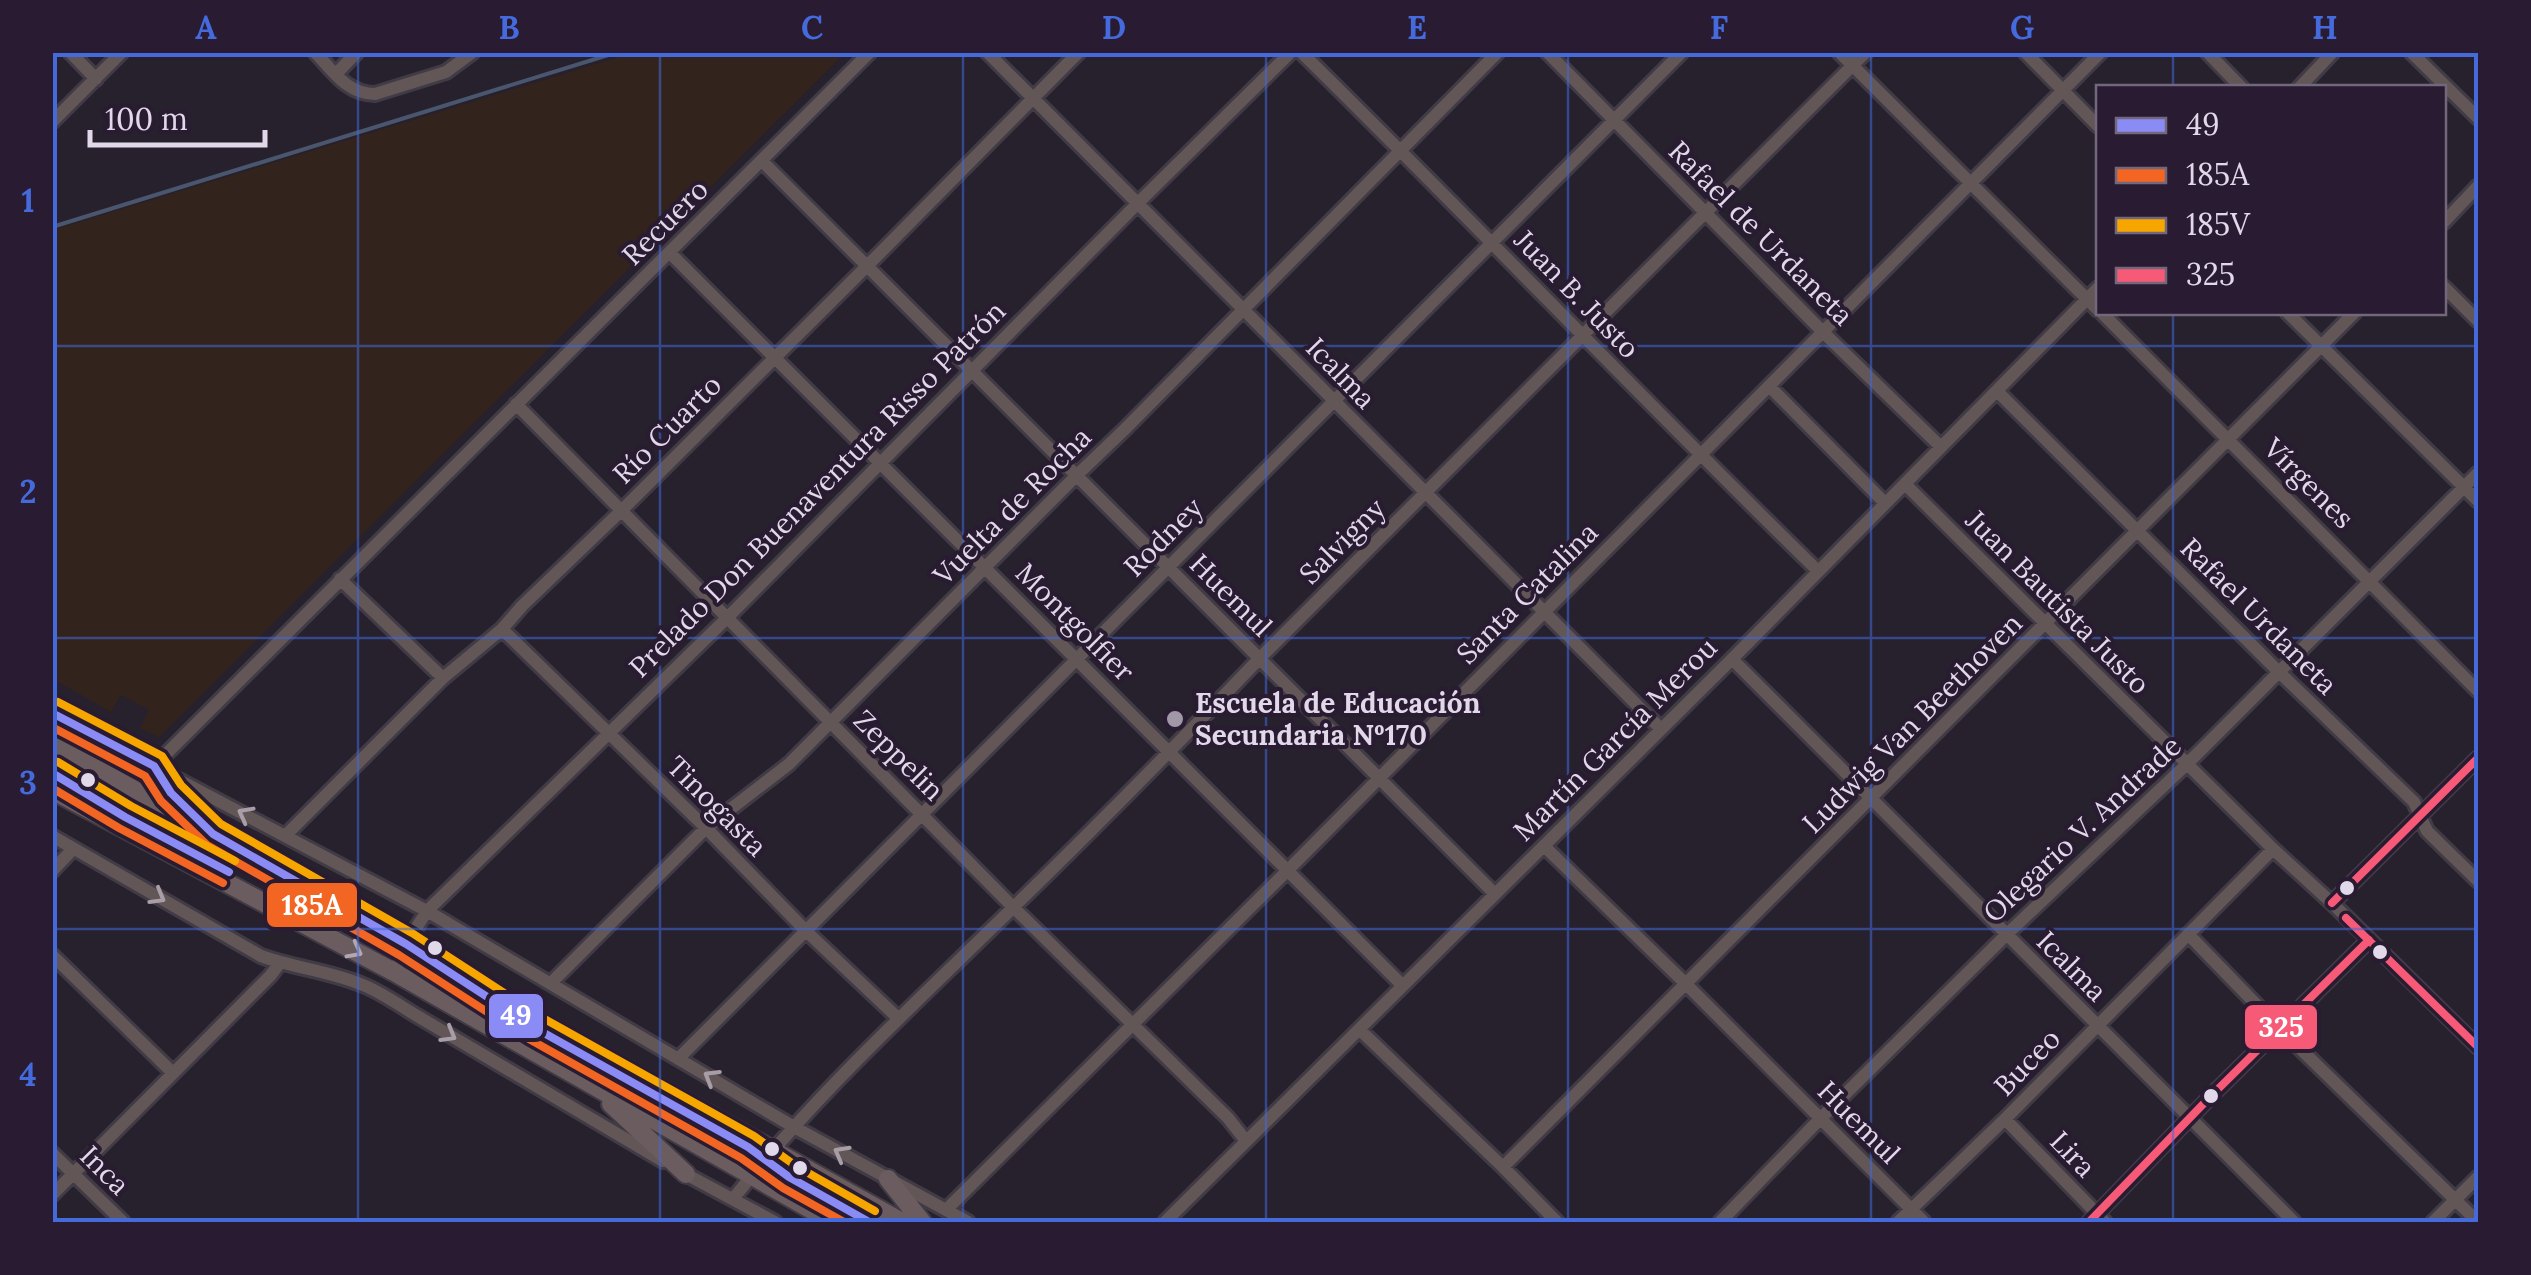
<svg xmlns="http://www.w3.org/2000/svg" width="2531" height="1275" font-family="Lora,serif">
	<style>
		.industrial { fill: #32241c }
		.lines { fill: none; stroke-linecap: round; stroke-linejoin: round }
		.stream { stroke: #49566e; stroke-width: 4 }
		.minor-casing { stroke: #413b46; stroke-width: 18 }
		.highway-casing { stroke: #413b46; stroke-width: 22 }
		.minor { stroke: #625656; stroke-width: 12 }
		.highway { stroke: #6b5c5f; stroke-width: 18 }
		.bus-1-casing { stroke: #281b32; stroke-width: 15 }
		.bus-2-casing { stroke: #281b32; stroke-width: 15 }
		.bus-3-casing { stroke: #281b32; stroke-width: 15 }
		.bus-4-casing { stroke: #281b32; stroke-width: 15 }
		.bus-1 { stroke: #8a8bf5; stroke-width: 8 }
		.bus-2 { stroke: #f26522; stroke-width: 8 }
		.bus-3 { stroke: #f7a600; stroke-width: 8 }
		.bus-4 { stroke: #f75a77; stroke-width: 8 }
		.oneway { stroke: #a89ea7 }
		.oneway2 { stroke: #b2a7b2 }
		.grid { fill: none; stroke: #446adb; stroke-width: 2.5; stroke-opacity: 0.55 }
		.poi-dot { fill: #a098a7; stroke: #281b32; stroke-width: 4 }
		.bus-dot { fill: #e1d9e9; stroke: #281b32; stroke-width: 4 }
		.labels { text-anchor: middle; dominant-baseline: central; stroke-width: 8; stroke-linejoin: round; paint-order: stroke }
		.street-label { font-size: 28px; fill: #e1d9e9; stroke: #281b32 }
		.poi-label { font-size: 28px; font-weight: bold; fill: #e1d9e9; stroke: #281b32; text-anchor: start }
		.line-badge { stroke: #281b32; stroke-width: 4 }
		.badge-label { font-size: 28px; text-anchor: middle; font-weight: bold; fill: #fff }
		.neatline { fill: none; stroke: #446adb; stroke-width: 4 }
		.grid-label { font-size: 32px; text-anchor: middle; font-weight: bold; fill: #446adb }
	</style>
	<rect width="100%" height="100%" fill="#27202d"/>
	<!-- industrial -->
	<path class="industrial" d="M632 53H845L159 737 140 728 149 710 121 695 111 712 53 679V230Z"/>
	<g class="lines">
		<!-- stream -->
		<path class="stream" d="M52 227 618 52"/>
		<defs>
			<path id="minor" d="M70 52 96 79
				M315 52C333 71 347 94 375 94L446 72 473 52
				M987 52 1661 729
				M1301 52C1475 223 1643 400 1817 570
				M1547 52 1824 333 1941 447
				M1839 52 2098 310
				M2025 52 2098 126
				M2207 52 2242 88
				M2411 52 2478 118
				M336 74 357 52
				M2299 88 2333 52
				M52 122 122 52
				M762 161 1495 894
				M2444 222 2478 186
				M670 253 1402 985
				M2444 287 2478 321
				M2101 312 2478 691
				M2287 312 2478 501
				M1770 387 1885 503
				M1997 391 2280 673 2414 802 2427 831 2478 881
				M516 404 1012 906 1228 1118 1246 1141
				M1905 484 2273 849 2332 903 2478 1047
				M340 579 443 678
				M502 629 706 828 806 931 898 1018
				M1732 659 2294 1222
				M52 713 427 911 794 1127 968 1222
				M154 766 870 52
				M286 835 443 678 502 629 522 606 621 511 868 265 1079 52
				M52 836 261 956C294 968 330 971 363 985 383 993 400 1006 419 1017L663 1161
				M1544 846 1686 984 1924 1222
				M52 871 73 849
				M2332 903 2478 758
				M2188 934 2280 1029 2478 1222
				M52 955 172 1072
				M394 972 406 944 427 911 728 617 1137 204 1291 52
				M551 983 706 828 789 764 1077 475 1124 430 1498 52
				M1360 1030 1503 1167 1557 1222
				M679 1058 1682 52
				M2005 1119 2105 1222
				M52 1153 123 1222
				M1503 1167 2355 312
				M680 1171 775 1222
				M52 1195 270 976 280 963
				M733 1199C810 1101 902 1016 991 929 1082 841 1172 750 1259 659L1866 52
				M946 1210 1287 871 2101 52
				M1165 1222 1732 659 2098 288
				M1720 1222 1820 1119 2006 935 2187 764 2478 473
				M1898 1222 2005 1119 2273 849
				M2089 1222 2211 1096 2369 940
				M2433 1222 2478 1177"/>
			<path id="highway" d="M52 743 492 994 902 1222
				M154 766 171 793 195 816
				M52 790 394 972 833 1222
				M611 1104 686 1174
				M888 1179 922 1222"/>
		</defs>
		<!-- minor casing -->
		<use href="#minor" class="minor-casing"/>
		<!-- highway casing -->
		<use href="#highway" class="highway-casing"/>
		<!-- minor -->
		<use href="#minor" class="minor"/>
		<!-- highway -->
		<use href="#highway" class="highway"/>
		<defs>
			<path id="bus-1" d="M52 713 154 766 171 793 213 834 406 944 535 1028 748 1147 789 1177 869 1222
				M52 773 125 817 229 872"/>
			<path id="bus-2" d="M52 727 145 776 161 801 207 845 399 955 529 1039 741 1158 783 1188 844 1222
				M52 788 119 828 223 883"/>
			<path id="bus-3" d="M58 702 162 756 181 785 221 824 412 933 541 1017 754 1136 796 1166 875 1211
				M58 762 131 806 235 861"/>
			<path id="bus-4" d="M2332 903 2478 758
				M2346 918 2478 1047
				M2089 1222 2211 1096 2369 940"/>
		</defs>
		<!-- bus-1 casing -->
		<use href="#bus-1" class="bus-1-casing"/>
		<!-- bus-2 casing -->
		<use href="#bus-2" class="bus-2-casing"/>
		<!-- bus-3 casing -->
		<use href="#bus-3" class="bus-3-casing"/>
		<!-- bus-4 casing -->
		<use href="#bus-4" class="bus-4-casing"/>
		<!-- bus-1 -->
		<use href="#bus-1" class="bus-1"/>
		<!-- bus-2 -->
		<use href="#bus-2" class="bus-2"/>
		<!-- bus-3 -->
		<use href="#bus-3" class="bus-3"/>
		<!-- bus-4 -->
		<use href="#bus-4" class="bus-4"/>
	</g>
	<!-- one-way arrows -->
	<defs><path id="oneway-chevron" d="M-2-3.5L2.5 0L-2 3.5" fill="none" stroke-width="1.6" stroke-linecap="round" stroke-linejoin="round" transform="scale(2.5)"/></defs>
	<g class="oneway">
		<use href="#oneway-chevron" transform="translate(245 814) rotate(-152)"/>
		<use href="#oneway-chevron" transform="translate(158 897) rotate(30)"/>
		<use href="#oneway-chevron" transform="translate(449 1035) rotate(30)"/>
		<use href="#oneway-chevron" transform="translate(711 1077) rotate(-149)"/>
		<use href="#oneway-chevron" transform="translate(841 1153) rotate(-151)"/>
	</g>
	<use class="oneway2" href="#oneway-chevron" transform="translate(355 951) rotate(28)"/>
	<!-- grid -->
	<path class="grid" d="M358 52V1222M660 52V1222M963 52V1222M1266 52V1222M1568 52V1222M1871 52V1222M2173 52V88M2173 312V1222M52 346H2478M52 638H2478M52 929H2478"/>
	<!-- markers -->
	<circle class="poi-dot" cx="1175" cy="719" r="10"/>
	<g class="bus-dot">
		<circle cx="88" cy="780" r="9"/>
		<circle cx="2347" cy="888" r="9"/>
		<circle cx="435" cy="948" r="9"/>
		<circle cx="2380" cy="952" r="9"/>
		<circle cx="2211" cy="1096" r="9"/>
		<circle cx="772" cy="1149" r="9"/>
		<circle cx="800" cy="1168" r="9"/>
	</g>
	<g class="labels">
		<!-- street labels -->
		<g class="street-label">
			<text transform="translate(665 222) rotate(-45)">Recuero</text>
			<text transform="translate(1761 233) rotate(45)">Rafael de Urdaneta</text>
			<text transform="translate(1577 294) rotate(46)">Juan B. Justo</text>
			<text transform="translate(1341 373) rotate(46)">Icalma</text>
			<text transform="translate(667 429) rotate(-45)">Río Cuarto</text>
			<text transform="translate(2309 483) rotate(45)">Vírgenes</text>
			<text transform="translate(817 489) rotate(-45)">Prelado Don Buenaventura Risso Patrón</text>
			<text transform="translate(1012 506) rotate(-45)">Vuelta de Rocha</text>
			<text transform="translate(1163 537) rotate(-45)">Rodney</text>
			<text transform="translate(1342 541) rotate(-45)">Salvigny</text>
			<text transform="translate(1527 593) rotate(-45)">Santa Catalina</text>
			<text transform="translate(1231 595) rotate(45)">Huemul</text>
			<text transform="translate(2058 602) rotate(45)">Juan Bautista Justo</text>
			<text transform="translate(2259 616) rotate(45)">Rafael Urdaneta</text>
			<text transform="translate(1075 622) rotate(45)">Montgolfier</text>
			<text transform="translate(1912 723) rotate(-45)">Ludwig Van Beethoven</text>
			<text transform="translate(1615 739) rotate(-45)">Martín García Merou</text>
			<text transform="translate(899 755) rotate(45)">Zeppelin</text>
			<text transform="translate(717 806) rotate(45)">Tinogasta</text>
			<text transform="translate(2082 829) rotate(-43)">Olegario V. Andrade</text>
			<text transform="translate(2072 966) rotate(45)">Icalma</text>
			<text transform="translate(2027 1062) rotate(-46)">Buceo</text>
			<text transform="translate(1859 1122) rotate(45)">Huemul</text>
			<text transform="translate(2073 1154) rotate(46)">Lira</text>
			<text transform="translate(105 1170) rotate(45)">Inca</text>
		</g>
		<!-- poi labels -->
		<g class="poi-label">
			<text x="1195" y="703">Escuela de Educación<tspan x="1195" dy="32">Secundaria Nº170</tspan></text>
		</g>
	</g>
	<g class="line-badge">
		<rect x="265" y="881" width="94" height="48" rx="10" fill="#f26522"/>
		<rect x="487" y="992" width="58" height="48" rx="10" fill="#8a8bf5"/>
		<rect x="2243" y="1003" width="76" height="48" rx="10" fill="#f75a77"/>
	</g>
	<g class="badge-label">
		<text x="312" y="915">185A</text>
		<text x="516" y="1025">49</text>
		<text x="2281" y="1037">325</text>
	</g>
	<!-- border -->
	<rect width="2531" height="1275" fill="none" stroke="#281b32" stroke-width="110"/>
	<!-- legend -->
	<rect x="2096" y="85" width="350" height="230" fill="#281b32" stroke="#72677b" stroke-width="2.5"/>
	<rect x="2116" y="118" width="50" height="15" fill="#8a8bf5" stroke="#72677b" stroke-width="2.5"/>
	<text x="2186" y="135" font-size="30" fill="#e1d9e9">49</text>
	<rect x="2116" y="168" width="50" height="15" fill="#f26522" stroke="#72677b" stroke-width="2.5"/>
	<text x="2186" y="185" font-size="30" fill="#e1d9e9">185A</text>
	<rect x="2116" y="218" width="50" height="15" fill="#f7a600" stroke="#72677b" stroke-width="2.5"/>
	<text x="2186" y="235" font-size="30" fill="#e1d9e9">185V</text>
	<rect x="2116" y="268" width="50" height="15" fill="#f75a77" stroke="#72677b" stroke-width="2.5"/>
	<text x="2186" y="285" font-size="30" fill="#e1d9e9">325</text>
	<!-- scale -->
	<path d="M90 130v15h175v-15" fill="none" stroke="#e1d9e9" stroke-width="5"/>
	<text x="105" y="130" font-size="30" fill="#e1d9e9" stroke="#281b32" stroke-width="8" paint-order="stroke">100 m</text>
	<rect x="55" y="55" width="2421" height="1165" class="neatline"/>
	<g class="grid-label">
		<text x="206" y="39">A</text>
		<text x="509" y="39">B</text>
		<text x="812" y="39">C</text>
		<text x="1114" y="39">D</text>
		<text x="1417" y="39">E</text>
		<text x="1719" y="39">F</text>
		<text x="2022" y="39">G</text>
		<text x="2325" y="39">H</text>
		<text x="28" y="212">1</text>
		<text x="28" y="503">2</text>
		<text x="28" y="794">3</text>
		<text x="28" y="1086">4</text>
	</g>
</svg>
